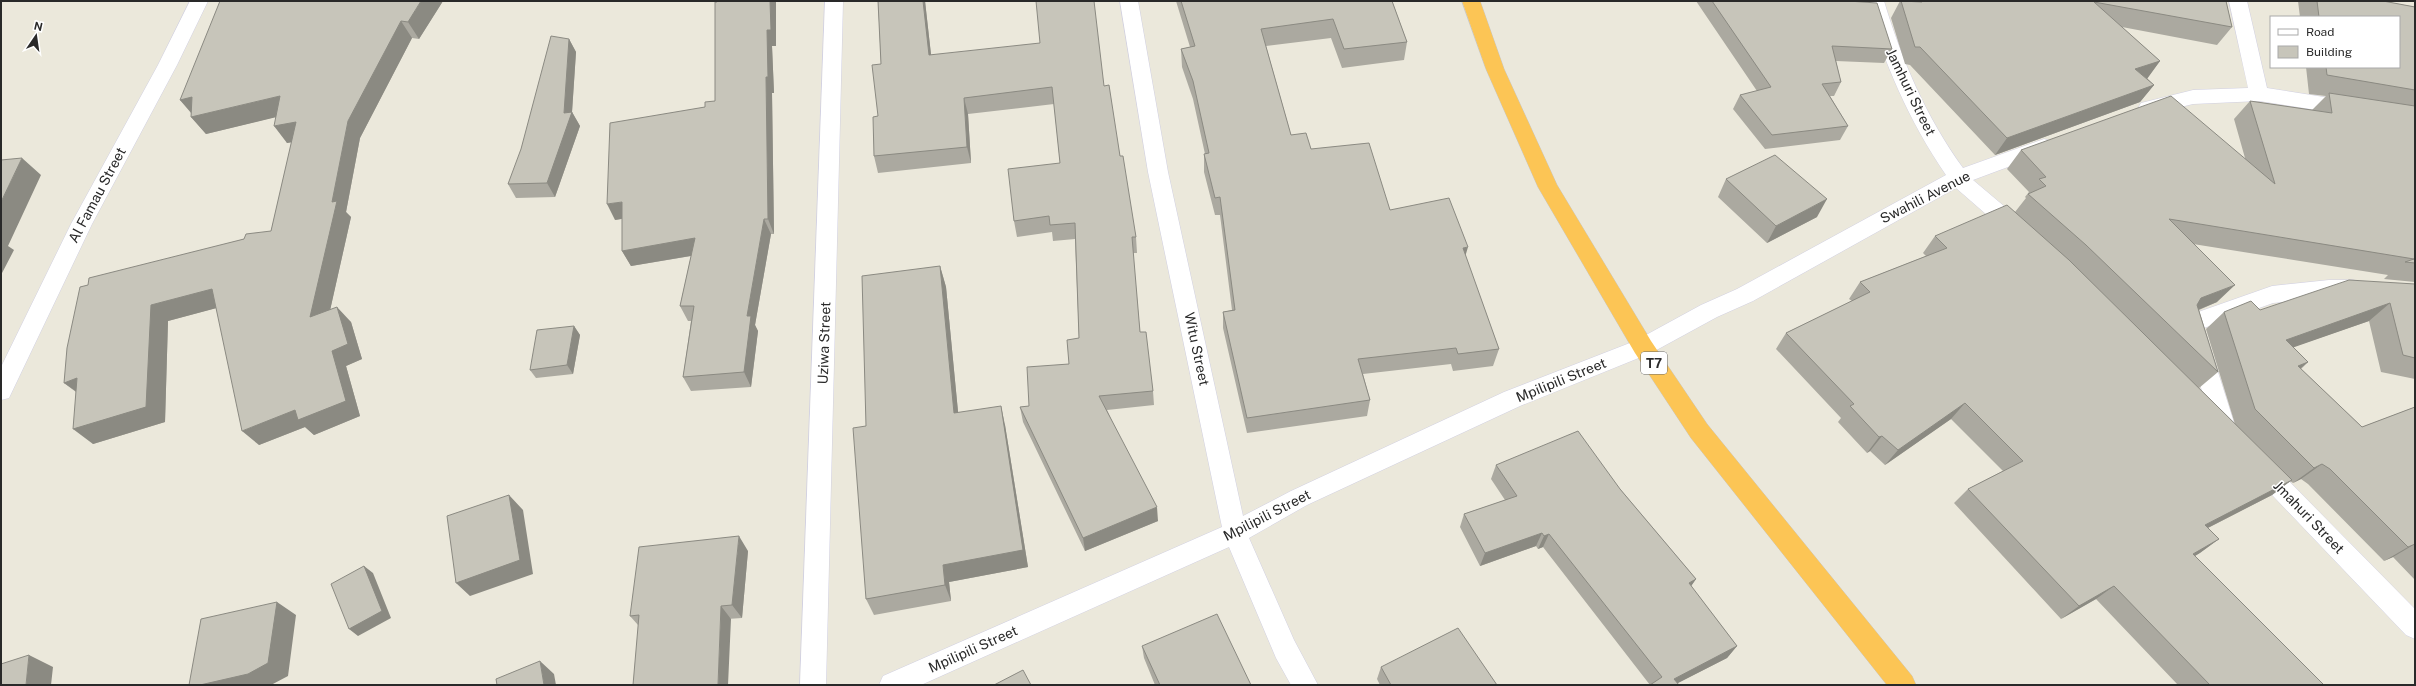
<svg xmlns="http://www.w3.org/2000/svg" width="2416" height="686" font-family="'Public Sans',sans-serif">
	<style>
		.lines { fill: none; stroke-linecap: round; stroke-linejoin: round }
		.minor-casing { stroke: #d1d0e2; stroke-width: 1 }
		.highway-casing { stroke: #c7c7c7; stroke-width: 1 }
		.minor { fill: #fff; fill-rule: evenodd }
		.highway { fill: #fcc555; fill-rule: evenodd }
		.wall { fill: #aba9a0 }
		.shaded-wall { fill: #8b8a82 }
		.building { fill: #c7c5ba; stroke: #8b8a82 }
		.labels { text-anchor: middle; dominant-baseline: central; stroke-width: 3; stroke-linejoin: round; paint-order: stroke }
		.shield { fill: #fff; stroke: #696969; stroke-width: 1 }
		.shield-label { font-size: 13px; font-weight: bold; fill: #292929 }
		.street-label { font-size: 14px; fill: #292929; stroke: #fff }
	</style>
	<rect width="100%" height="100%" fill="#ebe8db"/>
	<g class="lines">
		<defs>
			<path id="minor" d="M190 1H208L177 65 92 224 9 398 1 400V367L71 224 158 65Z
				M825 1H843L826 685H800Z
				M1120 1H1138L1168 172 1243 516 1291 491 1504 392 1635 341 1701 305 1737 289 1946 175C1909 121 1884 63 1866 1H1884C1902 61 1926 117 1963 168L2044 139 2051 141 2054 146 2051 151 1973 180 2024 223 2027 229 2024 235 2017 237 2010 235 1956 188 1753 301 1717 317 1651 353 1520 406 1307 505 1249 538 1294 640 1318 685H1291L1276 658 1229 547 921 685H879L883 676 1222 527 1148 172Z
				M2229 1H2247L2267 88 2349 101 2356 103 2359 108 2356 113 2349 115 2259 101 2193 104 2148 115 2141 113 2138 108 2141 103 2193 90 2248 88Z
				M2329 280H2353L2361 282 2364 288 2361 294 2273 303 2204 328 2237 432 2233 439 2225 442 2217 439 2181 323 2184 317 2272 286Z
				M2260 457 2268 460 2415 609V639L2406 635 2252 474 2248 467 2252 460Z"/>
			<path id="highway" d="M1462 1H1480L1504 69 1557 185 1651 341 1707 424 1912 676 1916 685H1887L1691 438 1635 353 1538 187 1486 69Z"/>
		</defs>
		<!-- minor casing -->
		<use href="#minor" class="minor-casing"/>
		<!-- highway casing -->
		<use href="#highway" class="highway-casing"/>
		<!-- minor -->
		<use href="#minor" class="minor"/>
		<!-- highway -->
		<use href="#highway" class="highway"/>
	</g>
	<!-- wall -->
	<path class="wall" d="M443 1 419 39 412 38 360 138 346 212 351 217 330 310 351 322 362 359 346 366 360 416 314 435 305 427 259 445 216 308 168 321 165 422 93 444 76 392 64 383 88 285 271 231 292 142 287 143 275 117 206 134 191 117V113L180 100Z
		M878 1H925L931 55 1104 86 1120 156 1136 237 1137 253H1133L1140 332 1153 391 1154 405 1107 410 1158 521 1085 551 1023 422 1020 407 1029 406 1069 364 1079 338 1075 239 1053 241 1052 232 1017 237 1014 221 1060 163 1054 104 968 114 971 163 878 173 874 156 878 116 881 64Z
		M1176 1H1392L1407 42 1404 60 1342 68 1331 38 1266 46 1291 135 1311 149 1390 210 1465 256 1499 349 1493 366 1453 371 1451 364 1363 374 1370 400 1367 416 1247 433 1223 328V312L1232 310 1220 215H1215L1204 172V154H1205L1193 99 1182 67 1181 49 1190 47Z
		M1696 1H1848L1892 49 1884 63 1836 61 1841 82 1834 96H1830L1848 126 1840 140 1765 149 1733 109 1740 95 1757 91Z
		M1900 1H2226L2232 27 2217 45 2122 27 2160 61 2147 78 2154 85 2140 102 1995 155 1910 65 1905 64 1891 18Z
		M2298 1H2383L2415 7V282L2384 279 2388 275 2193 244 2217 302 2199 310 2218 372 2199 388 2235 424 2206 329 2224 312 2260 310 2415 284V379L2381 372 2369 321 2293 347 2308 362 2301 369 2362 427 2415 407V580L2393 557 2384 561 2308 484 2301 479 2293 483 2290 481 2272 495 2208 528 2219 539 2195 556 2324 685H2178L2096 599 2061 619 1954 503 1968 489 2003 471 1951 419 1885 465 1870 451 1867 453 1838 422 1841 418 1776 349 1786 333 1852 301 1849 299 1860 282 1926 256 1923 253 1935 236 2015 212 2026 198 2025 197 2029 192 2007 169 2021 150 2245 158 2234 119 2250 101 2312 110 2326 96 2309 94 2306 67H2399V17H2300Z
		M715 2 776 46H772L774 93H772L774 234H771L755 325 758 331 751 387 691 391 683 377 691 321H688L680 306 691 256 631 266 622 251V219L615 220 705 107 715 101Z
		M569 39 576 52 572 112 580 126 555 197 516 198 508 184Z
		M1726 179 1817 217 1767 243 1718 197Z
		M940 266 946 287 958 412 1005 425 1028 567 949 582 951 601 874 615 866 599V426Z
		M574 326 580 335 573 374 536 378 530 370Z
		M1496 465 1620 489 1696 579 1691 586 1737 646 1727 658 1678 683 1650 685 1543 547 1538 549 1536 546 1480 566 1460 527 1464 514 1505 500 1491 479Z
		M748 551 742 618 638 625 630 616Z
		M1142 646 1251 685H1155L1144 658Z
		M1381 667 1497 685H1380L1377 679Z"/>
	<!-- shaded-wall -->
	<path class="shaded-wall" d="M421 1H443L419 39 408 22Z
		M770 1H776V46H772L774 93H772L774 234 768 219 766 77 767 30Z
		M923 1H925L933 72 929 55Z
		M401 21 412 38 360 138 346 212 351 217 325 333 310 317 332 202 348 121Z
		M569 39 576 52 572 112 580 126 555 197 547 183 564 113Z
		M2160 61 2147 79 2135 69Z
		M2154 85 2140 102 1995 155 2007 138Z
		M280 96 293 113 206 134 191 117Z
		M192 97 195 117 180 100Z
		M964 98 968 114 971 163 967 147Z
		M296 122 310 139 287 143 274 126Z
		M22 158 41 175 8 246 14 250 1 275V202Z
		M1827 199 1817 217 1767 243 1776 226Z
		M622 202 631 217 615 220 607 204Z
		M764 219 771 234 755 325 758 331 751 387 744 372 747 316Z
		M695 238 702 254 631 266 622 251Z
		M1468 247 1463 264V248Z
		M940 266 946 287 960 432 954 413Z
		M2235 285 2217 302 2183 316 2201 298Z
		M212 289 228 305 168 321 165 422 93 444 73 429 151 305Z
		M2390 303 2369 321 2266 357 2286 340Z
		M337 307 351 322 362 359 346 366 360 416 314 435 305 427 259 445 242 431 295 410 332 351Z
		M574 326 580 335 573 374 567 365Z
		M2308 362 2288 379 2298 366Z
		M77 378 84 397 64 383Z
		M1965 403 1951 419 1885 465 1898 450Z
		M1001 406 1005 425 1028 567 949 582 951 601 945 585 943 565Z
		M1882 436 1870 451 1867 453 1879 437Z
		M2322 464 2301 479 2293 483 2314 468Z
		M2292 480 2272 495 2186 539 2205 525Z
		M509 495 523 510 533 574 470 596 456 583Z
		M1157 507 1158 521 1085 551 1083 538Z
		M1542 533 1536 546 1480 566 1485 553Z
		M1549 534 1543 547 1538 549 1544 536Z
		M739 536 748 551 742 618 732 605Z
		M2219 539 2200 553 2174 568 2193 554Z
		M2415 544 2393 557 2384 561 2408 547Z
		M364 566 373 573 391 618 358 636 349 629Z
		M1696 579 1687 592 1689 583Z
		M2114 586 2096 599 2061 619 2079 606Z
		M277 602 296 615 288 676 271 685H200Z
		M721 606 731 619 728 685H718Z
		M1737 646 1727 658 1674 685V679Z
		M29 655 53 667 51 685H26Z
		M540 661 554 674 556 685H544Z"/>
	<!-- building -->
	<path class="building" d="M220 1H421L408 22 401 21 348 121 332 202 337 201 310 317 337 307 348 344 332 351 346 401 298 420 295 410 242 431 212 289 151 305 146 407 73 429 77 378 64 383 67 348 80 287 88 285 89 278 244 239 246 234 271 231 296 122 274 126 280 96 191 117 192 97 180 100Z
		M718 1H770L771 30H767L768 77H766L768 219H764L747 316H751L744 372 683 377 694 306H680L695 238 622 251V202L607 204 610 123 705 107V102L715 101V2H717Z
		M878 1H923L929 55 1040 43 1036 1H1094L1104 86 1109 85 1120 156H1123L1136 237H1132L1140 332H1146L1153 391 1099 396 1157 507 1083 538 1020 407 1029 406 1027 367 1069 364 1067 340 1079 338 1075 223 1050 225 1049 216 1014 221 1008 169 1060 163 1052 87 964 98 967 147 874 156 873 117 878 116 872 65 881 64Z
		M1181 1H1392L1407 42 1344 49 1333 19 1261 29 1291 135 1306 133 1311 149 1369 143 1390 210 1449 198 1468 247 1463 248 1499 349 1458 354 1456 348 1358 359 1370 400 1247 418 1223 312 1235 310 1220 197 1215 198 1204 154 1209 153 1193 81 1181 49 1195 46Z
		M1712 1H1848L1877 3 1892 49 1832 46 1841 82 1822 84 1848 126 1772 135 1740 95 1771 87Z
		M1901 1 1922 2V1H2226L2232 27 2094 2 2160 61 2135 69 2154 85 2007 138 1920 47H1915Z
		M2317 1H2383L2415 7V90L2327 75 2326 67H2399V17H2319Z
		M551 36 569 39 564 113 572 112 547 183 508 184 521 149Z
		M2329 93 2415 106V263L2405 262 2414 259 2169 219 2235 285 2201 298 2197 305 2218 372 2086 245 2028 194 2046 186 2039 179 2046 177 2021 150 2171 96 2275 184 2250 101 2332 113Z
		M1775 155 1827 199 1776 226 1726 179Z
		M22 158 1 202V160Z
		M2007 205 2069 260 2292 480 2205 525 2219 539 2193 554 2324 685H2210L2114 586 2079 606 1968 489 2023 461 1965 403 1898 450 1882 436 1879 437 1850 406 1854 404 1786 333 1870 292 1860 282 1947 248 1935 236Z
		M940 266 954 413 1001 406 1023 550 943 565 945 585 866 599 853 428 866 426 862 276Z
		M2349 280 2415 284V358L2403 355 2390 303 2286 340 2308 362 2298 366 2362 427 2415 407V544L2408 547 2330 469 2322 464 2314 468 2255 409 2224 312 2251 301 2260 310Z
		M574 326 567 365 530 370 537 330Z
		M1578 431 1620 489 1696 579 1689 583 1737 646 1674 679 1679 685H1650L1662 677 1549 534 1544 536 1542 533 1485 553 1464 514 1517 496 1496 465Z
		M509 495 520 560 456 583 447 516Z
		M739 536 732 605 721 606 718 685H633L639 615 630 616 639 547Z
		M364 566 382 611 349 629 331 584Z
		M277 602 268 663 248 674 200 685H189L201 619Z
		M1217 614 1251 685H1160L1142 646Z
		M1458 628 1497 685H1391L1381 667Z
		M29 655 26 685H1V664Z
		M540 661 544 685H497L496 679Z
		M1023 670 1031 685H994Z"/>
	<g class="labels">
		<!-- shield labels -->
		<rect class="shield" x="1641" y="352" width="26" height="22" rx="3"/>
		<g class="shield-label">
			<text x="1654" y="363">T7</text>
		</g>
		<!-- street labels -->
		<g class="street-label">
			<text transform="translate(1911 92) rotate(64)">Jamhuri Street</text>
			<text transform="translate(97 195) rotate(-62)">Al Famau Street</text>
			<text transform="translate(1925 197) rotate(-27)">Swahili Avenue</text>
			<text transform="translate(824 343) rotate(-88)">Uziwa Street</text>
			<text transform="translate(1197 349) rotate(78)">Witu Street</text>
			<text transform="translate(1561 380) rotate(-22)">Mpilipili Street</text>
			<text transform="translate(1267 515) rotate(-27)">Mpilipili Street</text>
			<text transform="translate(2309 517) rotate(46)">Jmahuri Street</text>
			<text transform="translate(973 649) rotate(-24)">Mpilipili Street</text>
		</g>
	</g>
	<!-- border -->
	<rect width="2416" height="686" fill="none" stroke="#292929" stroke-width="4"/>
	<!-- legend -->
	<rect x="2270" y="16" width="130" height="52" fill="#ffffff" stroke="#a9a9a9"/>
	<rect x="2278" y="29" width="20" height="6" fill="#ffffff" stroke="#a9a9a9"/>
	<text x="2306" y="36" font-size="12" fill="#292929">Road</text>
	<rect x="2278" y="46" width="20" height="12" fill="#c7c5ba" stroke="#a9a9a9"/>
	<text x="2306" y="56" font-size="12" fill="#292929">Building</text>
	<!-- north arrow -->
	<g transform="translate(36 36) rotate(13)" stroke="#ffffff" stroke-width="3" paint-order="stroke">
	<path d="M0-3L7 15L0 10L-7 15Z" fill="#292929"/>
	<text y="-6" font-size="11" font-weight="bold" text-anchor="middle" fill="#292929">N</text>
	</g>
</svg>
